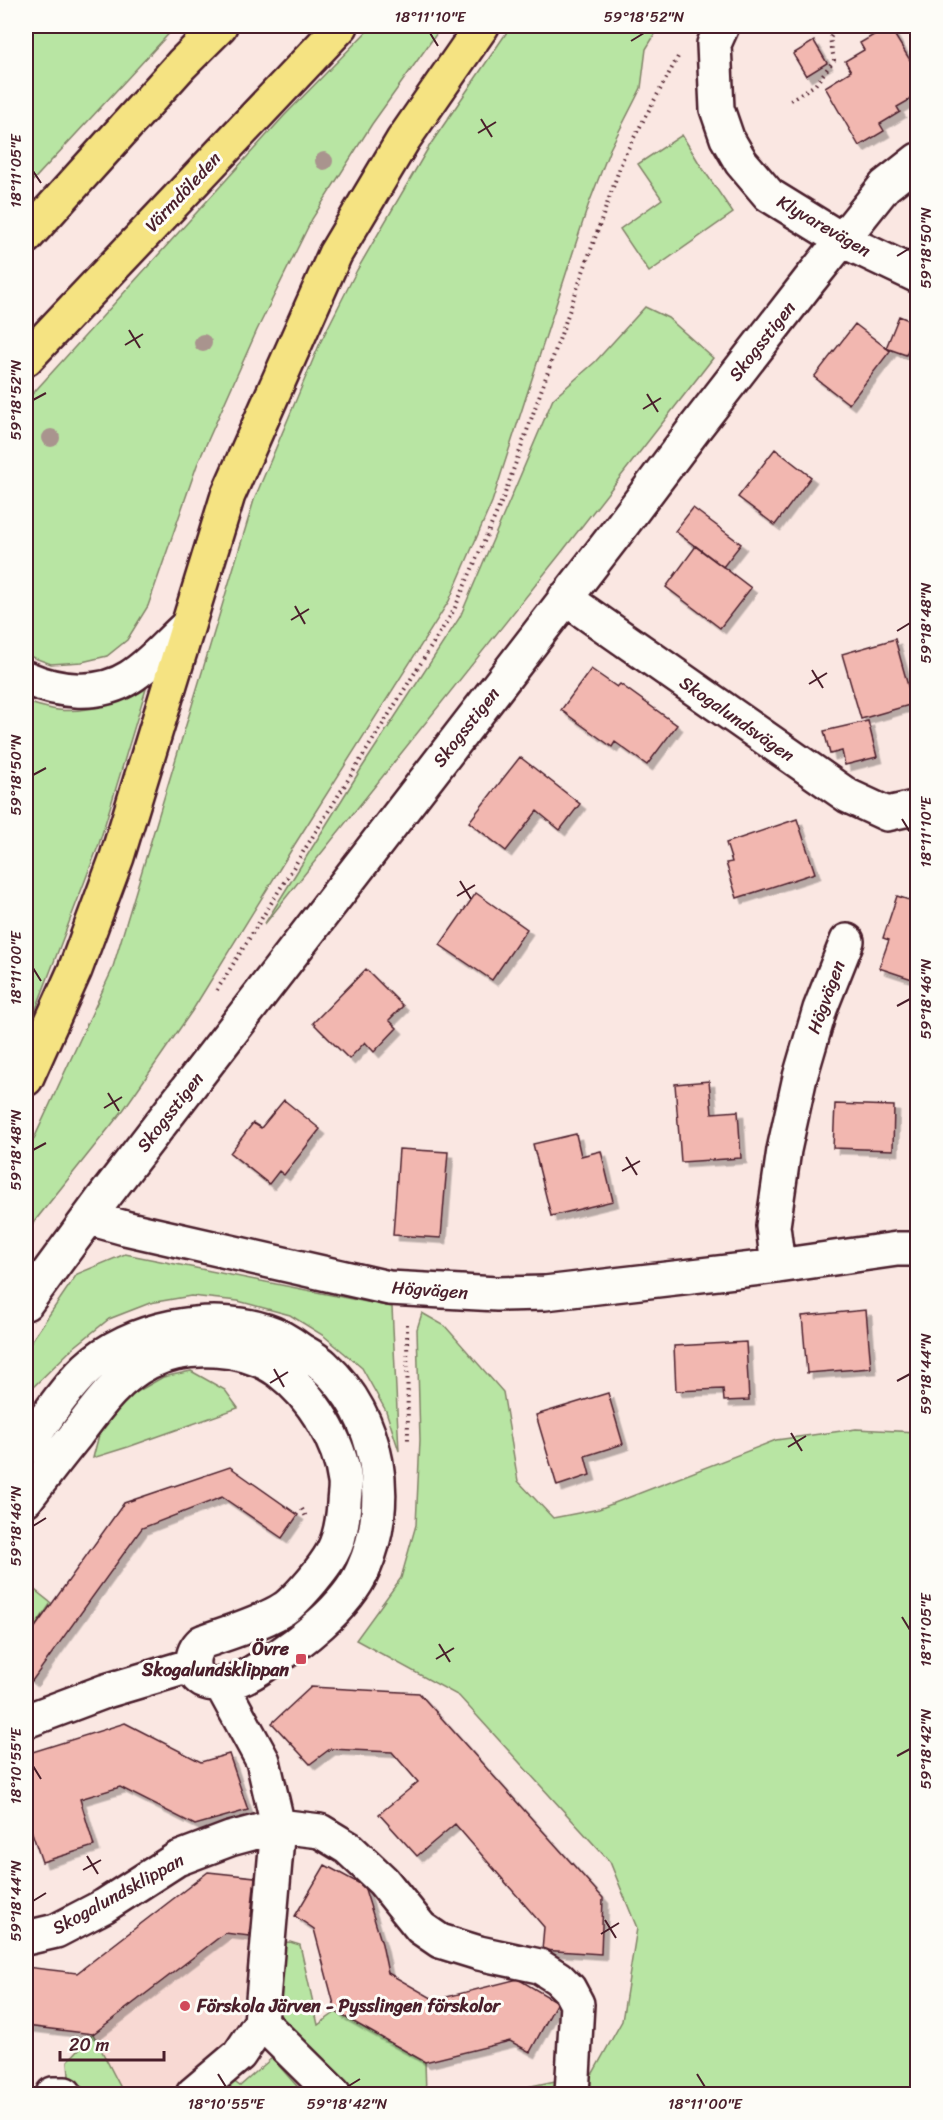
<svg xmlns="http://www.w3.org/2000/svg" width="943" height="2120" font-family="Sriracha,sans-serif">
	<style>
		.built { fill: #f8d9d3 }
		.green { fill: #b8e5a3; stroke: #818267; stroke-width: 1.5 }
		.building { fill: #f2b7b0; stroke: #4a1f2b; stroke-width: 1.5; filter: url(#shadow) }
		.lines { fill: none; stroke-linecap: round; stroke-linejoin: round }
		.minor-casing { stroke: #4a1f2b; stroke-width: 38 }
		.highway-casing { stroke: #4a1f2b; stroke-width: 38 }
		.path { stroke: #4a1f2b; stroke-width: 4; stroke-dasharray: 1.5 4.5; stroke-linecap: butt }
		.minor { stroke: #fdfcf7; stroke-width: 33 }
		.highway { stroke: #f5e382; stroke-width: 33 }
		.tree { fill: #a9948e }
		.ticks { fill: none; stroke: #4a1f2b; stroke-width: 2 }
		.poi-dot { fill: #d1495b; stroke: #fdfcf7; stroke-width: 2 }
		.labels { text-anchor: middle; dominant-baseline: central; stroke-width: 6; stroke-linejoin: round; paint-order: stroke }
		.street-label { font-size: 18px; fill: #4a1f2b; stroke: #fdfcf7 }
		.poi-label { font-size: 18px; font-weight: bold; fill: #4a1f2b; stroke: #fdfcf7; text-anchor: end }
		.neatline { fill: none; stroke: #4a1f2b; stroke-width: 2 }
		.ticks-label { font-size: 15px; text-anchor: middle; fill: #4a1f2b }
	</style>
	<defs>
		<filter id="shadow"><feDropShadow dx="5.5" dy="5.5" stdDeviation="0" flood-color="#0004"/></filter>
	</defs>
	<rect width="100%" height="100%" fill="#fae7e2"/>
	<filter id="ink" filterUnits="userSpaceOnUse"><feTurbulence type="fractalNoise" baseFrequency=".0167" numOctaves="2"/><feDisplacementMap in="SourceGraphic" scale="12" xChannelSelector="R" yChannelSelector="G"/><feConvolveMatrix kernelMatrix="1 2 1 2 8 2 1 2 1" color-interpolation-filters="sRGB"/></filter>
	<g filter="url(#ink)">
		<!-- built -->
		<path class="built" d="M225 1933 249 1936 247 1979 232 2046 186 2094H124L93 2034Z"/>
		<!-- green -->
		<path class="green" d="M26 26H176L26 188Z
			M372 26H442L372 124 312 219 257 330 197 465 148 606 127 640 107 656 82 662 51 664 26 655V401L284 116Z
			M511 26H660L646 49 641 88 610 149 588 206 492 502 449 601 295 844 192 1011 124 1109 26 1232V1156L112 970 254 500 320 343 357 270 430 145Z
			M682 135 699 163 733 213 649 272 620 229 662 199 638 164Z
			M645 307 668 318 713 358 561 553 264 925 361 769 460 617 553 399 595 362Z
			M146 689 99 844 26 1035V702C36 705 48 709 58 710 88 713 121 703 146 689Z
			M125 1254 392 1307 399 1451 386 1411 362 1368 324 1336 290 1315 238 1301 191 1296 150 1303 109 1319 73 1348 26 1394V1349L77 1274Z
			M422 1313 445 1326 503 1392 518 1481 553 1518 599 1509 776 1440 856 1429 917 1432V2094H344L274 2021 270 1944 290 1942 300 1945 318 2025 336 2012 425 2062 426 2093 503 2092 593 2073 622 2021 637 1928 610 1862 459 1696 356 1640 401 1578 416 1525 420 1440 417 1329Z
			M191 1371 225 1390 238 1408 128 1447 93 1458 102 1423 121 1401 163 1377Z
			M26 1583 51 1603 26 1640Z
			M93 2034 124 2094H84L69 2076 68 2061Z
			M272 2058 304 2094H210L229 2078 240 2086Z"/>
		<!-- building -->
		<path class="building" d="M889 26 918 73V95L897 107 900 112 880 124 884 131 859 146 825 87 851 71 845 61 864 50 860 43Z
			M814 41 827 63 806 76 793 54Z
			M899 316 918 324 906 355 886 348Z
			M855 324 890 351 849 404 814 377Z
			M775 449 811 477 775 525 738 497Z
			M693 508 741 544 723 567 675 531Z
			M696 546 751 588 720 628 666 587Z
			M895 639 913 704 861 719 842 654Z
			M591 669 617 687 620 684 677 725 647 765 615 742 612 747 561 710Z
			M868 721 877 757 845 765 842 751 830 754 824 731Z
			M520 757 580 804 560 830 537 811 506 851 469 822Z
			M797 819 815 873 737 898 726 863 732 862 726 843Z
			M476 893 527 929 492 980 440 945Z
			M897 896 918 903V981L879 968 889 940 883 938Z
			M366 969 403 1006 389 1020 397 1028 374 1052 365 1042 349 1059 313 1023Z
			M709 1081 712 1113 738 1111 741 1158 681 1162 675 1084Z
			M284 1100 320 1129 284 1175 279 1171 269 1184 230 1153 253 1123 261 1128Z
			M835 1104 894 1106 893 1150 833 1148Z
			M576 1134 581 1156 601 1151 613 1201 551 1216 533 1144Z
			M399 1149 448 1152 441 1238 393 1235Z
			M866 1310 871 1368 807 1373 802 1316Z
			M746 1342 749 1400 724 1401 723 1389 676 1391 674 1346Z
			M608 1393 623 1444 585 1456 590 1475 557 1486 536 1415Z
			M230 1467 298 1515 282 1538 222 1497 142 1528 32 1681 26 1676V1640L124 1503Z
			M311 1687 419 1693 603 1898 601 1954 542 1950 544 1927 455 1824 417 1856 379 1814 418 1782 392 1752 330 1749 310 1764 272 1723Z
			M125 1723 201 1762 229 1754 248 1810 195 1825 120 1787 80 1799 94 1846 42 1862 26 1815V1754Z
			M325 1865 364 1886 382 1944 388 1973 435 2000 518 1979 557 2002 530 2052 510 2041 425 2062 336 2012 314 1929 295 1916Z
			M208 1872 255 1877 249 1936 225 1933 93 2034 26 2026V1967L77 1973Z"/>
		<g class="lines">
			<defs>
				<path id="minor" d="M722 26 714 44 717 109 727 138 741 162 769 195 842 240 918 276
					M565 598 848 796 887 814 918 807
					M26 678C58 692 99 697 130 677 151 664 168 643 186 627
					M89 1218 125 1228 389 1288 497 1294 545 1293 778 1266 897 1249H918
					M778 1266 773 1226 784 1150 800 1077 820 1009 847 941
					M26 1303 104 1197 620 528 695 428 809 281 885 186 918 160
					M26 1447C45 1420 63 1391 87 1368 129 1328 211 1312 266 1331 279 1335 291 1343 302 1351 309 1355 318 1360 324 1366 380 1417 393 1502 363 1570 346 1608 300 1643 266 1664 250 1675 223 1691 203 1681 188 1672 191 1652 202 1642 224 1634 271 1620 289 1605 303 1592 323 1569 332 1553 340 1539 343 1519 344 1504 344 1497 346 1489 345 1482 340 1441 312 1396 279 1371 244 1346 187 1343 149 1362 117 1378 97 1407 76 1435 59 1456 42 1478 26 1499
					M26 1721 106 1691 193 1665
					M26 1938 56 1931 104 1906 177 1859 230 1839 278 1826 320 1831 348 1848 383 1881 421 1928 440 1941 479 1953 539 1966 558 1978 569 1989 577 2004 572 2094
					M261 2022 334 2094
					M53 2094H65
					M193 2094 239 2055 261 2022 278 1826 263 1761 221 1684"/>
				<path id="highway" d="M26 237 182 64 220 26
					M26 359 341 26
					M26 1079 75 970 117 857 228 495 335 254 403 140 482 26"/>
			</defs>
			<!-- minor casing -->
			<use href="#minor" class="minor-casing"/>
			<!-- highway casing -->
			<use href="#highway" class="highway-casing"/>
			<!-- path -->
			<path class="path" d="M790 100 815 85 834 60 830 38 838 26
				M217 990 454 610 504 496 624 156 679 55
				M407 1324 408 1442
				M302 1509 307 1519"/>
			<!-- minor -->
			<use href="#minor" class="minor"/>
			<!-- highway -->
			<use href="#highway" class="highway"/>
		</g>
		<!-- trees -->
		<g class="tree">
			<circle cx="324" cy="161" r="9"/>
			<circle cx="203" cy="343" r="9"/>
			<circle cx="51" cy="438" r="9"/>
		</g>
	</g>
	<!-- ticks -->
	<path class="ticks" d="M430 33 438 46M631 41 644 33M481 119 492 137M478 133 496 122M33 171 41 183M897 256 910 248M129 330 140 348M125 345 143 334M647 394 658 412M33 400 46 393M643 409 661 398M295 606 305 624M291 620 309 609M897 631 910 623M812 670 823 688M809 684 827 673M33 775 46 768M902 819 910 832M460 881 471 899M457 896 475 885M33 968 41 981M897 1006 910 999M108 1093 119 1111M104 1108 122 1097M33 1150 46 1143M626 1157 637 1175M622 1171 640 1161M274 1369 284 1387M897 1381 910 1374M270 1383 288 1372M791 1433 802 1451M788 1447 806 1436M33 1526 46 1518M902 1617 910 1630M439 1644 450 1662M436 1659 454 1648M897 1756 910 1749M33 1766 41 1779M87 1856 98 1874M83 1870 101 1860M33 1901 46 1893M605 1920 616 1938M601 1934 619 1923M218 2074 226 2087M697 2074 705 2087M347 2087 360 2079"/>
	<!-- markers -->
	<g class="poi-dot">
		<rect x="295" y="1653" width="12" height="12" rx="3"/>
		<circle cx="185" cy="2006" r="6"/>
	</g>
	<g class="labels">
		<!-- street labels -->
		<g class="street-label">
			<text transform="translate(183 192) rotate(-47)">Värmdöleden</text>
			<text transform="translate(824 226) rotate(30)">Klyvarevägen</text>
			<text transform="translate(762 341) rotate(-52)">Skogsstigen</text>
			<text transform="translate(737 719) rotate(35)">Skogalundsvägen</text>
			<text transform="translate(466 727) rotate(-52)">Skogsstigen</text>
			<text transform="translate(826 997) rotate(-70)">Högvägen</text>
			<text transform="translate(170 1112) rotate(-52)">Skogsstigen</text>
			<text transform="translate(430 1290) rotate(4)">Högvägen</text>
			<text transform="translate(118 1894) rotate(-29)">Skogalundsklippan</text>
		</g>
		<!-- poi labels -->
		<g class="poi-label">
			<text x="289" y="1649">Övre<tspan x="289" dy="21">Skogalundsklippan</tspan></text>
			<text x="197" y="2006" text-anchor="start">Förskola Järven - Pysslingen förskolor</text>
		</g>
	</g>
	<!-- margin -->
	<rect width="943" height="2120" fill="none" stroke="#fdfcf7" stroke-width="66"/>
	<!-- scale -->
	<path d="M60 2051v9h104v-9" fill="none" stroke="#4a1f2b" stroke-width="3"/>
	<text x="69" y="2051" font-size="18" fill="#4a1f2b" stroke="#fdfcf7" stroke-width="4.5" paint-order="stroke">20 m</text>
	<rect x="33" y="33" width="877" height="2054" class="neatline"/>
	<g class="ticks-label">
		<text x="430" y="22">18°11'10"E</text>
		<text x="644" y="22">59°18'52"N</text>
		<text transform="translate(16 171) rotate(-90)" y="5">18°11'05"E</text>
		<text transform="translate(926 248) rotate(-90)" y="5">59°18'50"N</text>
		<text transform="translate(16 400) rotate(-90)" y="5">59°18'52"N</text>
		<text transform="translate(926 623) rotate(-90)" y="5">59°18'48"N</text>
		<text transform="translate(16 775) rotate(-90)" y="5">59°18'50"N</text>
		<text transform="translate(926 832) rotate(-90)" y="5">18°11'10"E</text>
		<text transform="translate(16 968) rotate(-90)" y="5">18°11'00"E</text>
		<text transform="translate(926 999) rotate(-90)" y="5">59°18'46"N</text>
		<text transform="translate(16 1150) rotate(-90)" y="5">59°18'48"N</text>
		<text transform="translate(926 1374) rotate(-90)" y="5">59°18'44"N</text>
		<text transform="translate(16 1526) rotate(-90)" y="5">59°18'46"N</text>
		<text transform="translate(926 1630) rotate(-90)" y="5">18°11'05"E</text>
		<text transform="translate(926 1749) rotate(-90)" y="5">59°18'42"N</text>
		<text transform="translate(16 1766) rotate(-90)" y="5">18°10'55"E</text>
		<text transform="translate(16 1901) rotate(-90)" y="5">59°18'44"N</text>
		<text x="226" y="2109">18°10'55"E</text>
		<text x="347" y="2109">59°18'42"N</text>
		<text x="705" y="2109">18°11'00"E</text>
	</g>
</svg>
